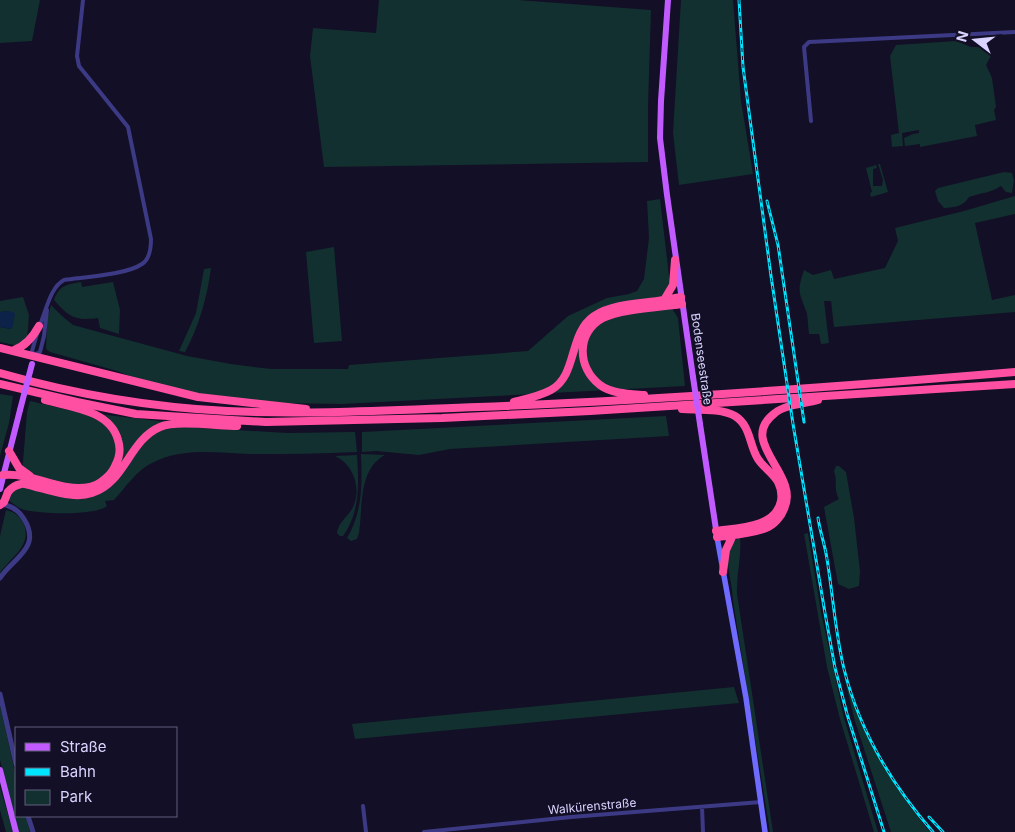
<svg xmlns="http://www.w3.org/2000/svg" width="1015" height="832" font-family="Inter,sans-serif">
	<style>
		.green { fill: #12302f }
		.water { fill: #0c2248 }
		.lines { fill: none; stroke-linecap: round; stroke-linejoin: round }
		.minor { stroke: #3d3a85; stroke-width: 4 }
		.tertiary { stroke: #3d3a85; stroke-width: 5 }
		.secondary { stroke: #6f6bff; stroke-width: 5.5 }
		.primary { stroke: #c25bff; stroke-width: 6 }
		.motorway { stroke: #ff4fa3; stroke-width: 8 }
		.rail-casing { stroke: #00e5ff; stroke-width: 3 }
		.rail { stroke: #130f26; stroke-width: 1; stroke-dasharray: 4; stroke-linecap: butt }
		.primary-bridge { stroke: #c25bff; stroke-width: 6 }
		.motorway-bridge { stroke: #ff4fa3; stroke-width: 8 }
		.labels { text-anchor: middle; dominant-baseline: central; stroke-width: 4; stroke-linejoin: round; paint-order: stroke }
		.street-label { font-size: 12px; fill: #d9d4ff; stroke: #130f26 }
	</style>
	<rect width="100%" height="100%" fill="#130f26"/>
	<!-- green -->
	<path class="green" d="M0 0H40L32 41 0 43Z
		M379 0H518L651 10 648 107V162L324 167 310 56 313 28 376 33Z
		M681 0H733L741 101 753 174 679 185 673 133Z
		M956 41 971 47H986L992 54 986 65 992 78 996 107 994 110 996 120 975 125 977 136 920 147V144L905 146 904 138 913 134 919 133V130L902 133 903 146 892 147 891 135 899 133 890 56 896 45Z
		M878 164H880L888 192 871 197 870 193 872 192 866 168 876 165 877 168 873 169V186H882L883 180Z
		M1004 172 1012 173 1014 180 1012 193 1006 192 1001 186C991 193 980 193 969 197 963 207 955 207 944 208L938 201 935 191 938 188Z
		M1015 196V214L975 223 992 300 1015 295V312L834 327 831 301H824L829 343 821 344 819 334H809C808 327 808 320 807 314 800 292 796 294 804 270L813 275 831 270 834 279 885 268 898 241 895 228 964 211Z
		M660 199 673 310 678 318 685 386 342 404 275 403 219 398 176 390 135 378 117 371 50 352 46 349 47 321 51 305 62 316 73 325 187 356 231 364 271 369H348L349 365 528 351 568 316 607 298 629 294 637 291 644 279 649 238 647 201Z
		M334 247 342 341 314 343 306 252Z
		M211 268C207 298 199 326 185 352L179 351 196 313 204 269Z
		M81 282 82 287 113 282 120 310 119 334 100 328 98 318C74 321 69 317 54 300 60 285 65 285 81 282Z
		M23 297 29 315 28 330 27 336 19 346 0 342V327L11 329 9 311 0 312V301Z
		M0 394 13 396 9 423 0 456Z
		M30 401 73 411 167 422 201 428 287 433 355 432 357 452C321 454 285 454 250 454 216 453 183 447 152 463 137 470 125 488 114 500L105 501 107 506C95 516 41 514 25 510 19 509 13 503 8 500L14 490 21 487 27 412Z
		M666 416 669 436 450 449 419 455 376 451 362 452V432Z
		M361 454 385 455C358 469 363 507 359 533L357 539 351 541 347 538C363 511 362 484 361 454Z
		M357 455C359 482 360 513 343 536H340L337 533C338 522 349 516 353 507 362 488 353 464 335 456Z
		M836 466H839L846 472 854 518 860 571 859 586 849 589 838 584 824 507 839 499C833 488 838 482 834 471Z
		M6 510C15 512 21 517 24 525 32 546 10 558 0 573V536Z
		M808 533 821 612 844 718 878 832H874L840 719 827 667 804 534Z
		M740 537C742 556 736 575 737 594L773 832H770L733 601C733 587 726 564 728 553 729 546 735 540 740 537Z
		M844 676C864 737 889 783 930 832H891L854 718Z
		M734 687 739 703 355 739 352 724Z
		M0 705 16 777V816H26L30 832H19L0 760Z
		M0 787 13 832H6L0 810Z"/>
	<!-- water -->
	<path class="water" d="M9 311 15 313 13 326 11 329 0 327V312Z"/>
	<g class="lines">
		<!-- minor -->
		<path class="minor" d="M811 121 804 47 809 42 1015 32
			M39 327C46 312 50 287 64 280 84 277 126 275 142 264 150 259 151 248 151 239L128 127 79 66 77 56 83 0
			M37 334 32 351 34 355 40 352 44 336 47 310
			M363 806 366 832
			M702 807 703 832
			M424 832 571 817 761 802"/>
		<!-- tertiary -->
		<path class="tertiary" d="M0 578C13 558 42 548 24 519 19 510 11 506 2 504
			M0 694 16 764
			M28 816 33 832"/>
		<!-- secondary -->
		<path class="secondary" d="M717 537 746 698 765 832"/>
		<!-- primary -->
		<path class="primary" d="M668 0 661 101 660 138 667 195 693 377
			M700 424 717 536
			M0 489 20 410
			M0 770 16 832"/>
		<!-- motorway -->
		<path class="motorway" d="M664 300 681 297
			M0 348 198 397 306 409
			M14 350C26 346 33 337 39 326
			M0 373C74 394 150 407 227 411 311 415 394 410 478 407 657 400 836 387 1015 372
			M0 384 77 402 136 414 266 422 442 418 590 411 1015 384
			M644 395C630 394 612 394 600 385 577 368 576 332 603 318 620 309 662 307 682 304
			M514 402C526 399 540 396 551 390 578 375 568 334 594 316 614 303 642 304 664 300L673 285 675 260
			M682 409C698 410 721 408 735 416 751 426 749 445 758 459 764 468 773 473 778 482 781 488 782 495 781 501 776 528 737 528 716 531
			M9 451 19 468 30 476
			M3 475C33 472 60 493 90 487 100 485 111 475 115 466 120 457 121 449 118 440 110 410 70 407 45 400
			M8 492C11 488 16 485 21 484 25 483 31 486 36 487 54 491 74 499 92 493 125 483 129 440 160 427 176 420 218 426 237 426
			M717 537C733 535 751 534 766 528 774 525 781 517 784 509 801 474 736 442 775 413 786 404 805 404 818 400
			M723 572 726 550 733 535"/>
		<defs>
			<path id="rail" d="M739 0 743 67 771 276 793 424 825 613 835 668 847 714 884 832
				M767 201 778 245 804 422
				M818 518C820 532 825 545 827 559 833 595 835 632 844 669 859 729 892 785 933 832
				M929 817 943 832"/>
		</defs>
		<!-- rail casing -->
		<use href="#rail" class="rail-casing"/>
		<!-- rail -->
		<use href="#rail" class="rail"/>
		<!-- primary-bridge -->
		<path class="primary-bridge" d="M693 377 700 424
			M20 410 32 364"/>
		<!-- motorway-bridge -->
		<path class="motorway-bridge" d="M0 505 4 502 8 492"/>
	</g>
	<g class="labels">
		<!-- street labels -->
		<g class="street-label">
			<text transform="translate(702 359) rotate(82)">Bodenseestraße</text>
			<text transform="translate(592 806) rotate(-5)">Walkürenstraße</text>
		</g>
	</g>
	<!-- legend -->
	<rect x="15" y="727" width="162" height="90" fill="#130f26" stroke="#625e7d"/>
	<rect x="25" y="743" width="25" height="8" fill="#c25bff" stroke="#625e7d"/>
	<text x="60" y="752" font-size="15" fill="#d9d4ff">Straße</text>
	<rect x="25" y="768" width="25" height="8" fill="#00e5ff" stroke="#625e7d"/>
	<text x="60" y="777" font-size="15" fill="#d9d4ff">Bahn</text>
	<rect x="25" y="790" width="25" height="15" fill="#12302f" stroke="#625e7d"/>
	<text x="60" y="802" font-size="15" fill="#d9d4ff">Park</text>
	<!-- north arrow -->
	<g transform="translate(975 40) rotate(286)" stroke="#130f26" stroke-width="4" paint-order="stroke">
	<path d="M0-4L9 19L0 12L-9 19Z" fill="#d9d4ff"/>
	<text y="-8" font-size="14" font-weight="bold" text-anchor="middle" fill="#d9d4ff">N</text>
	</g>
</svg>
